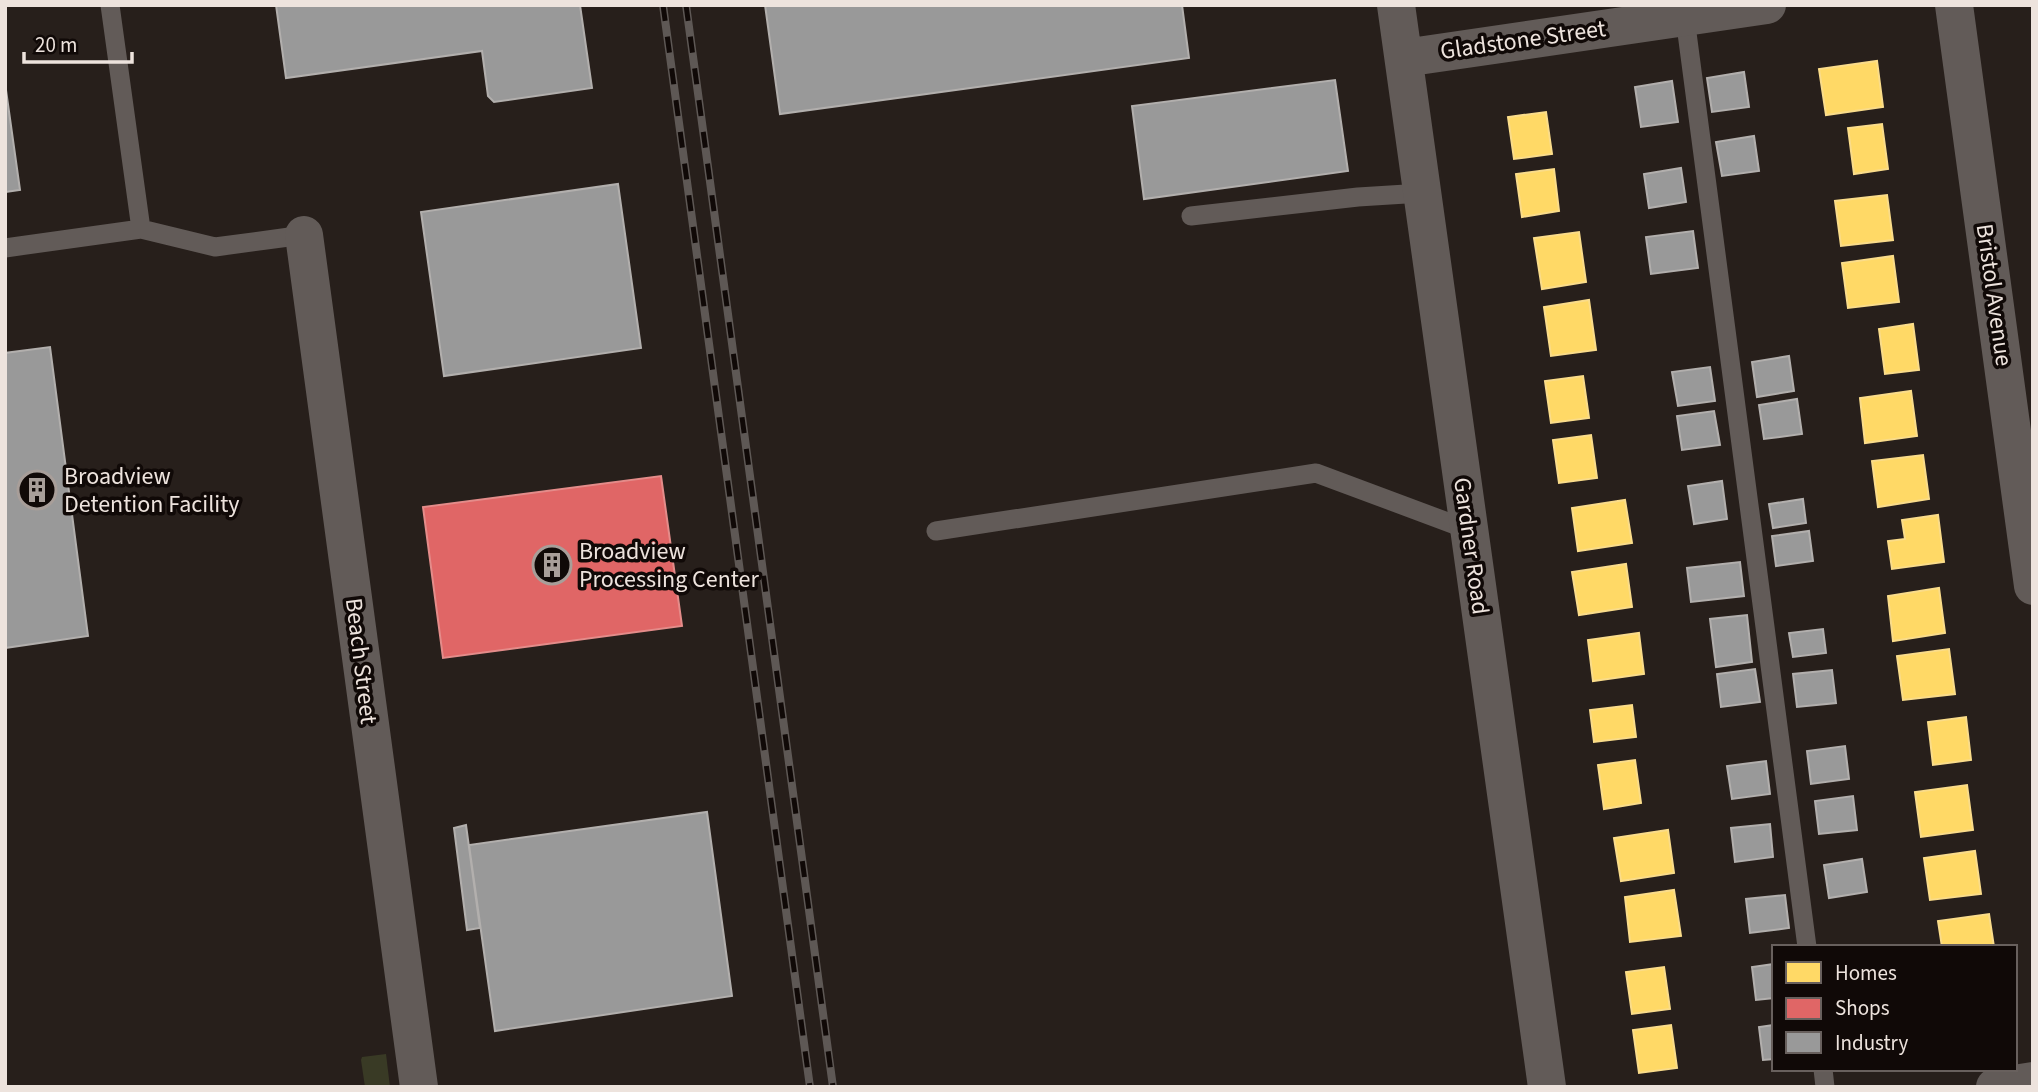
<svg xmlns="http://www.w3.org/2000/svg" width="2038" height="1092" font-family="'Source Sans 3',sans-serif">
	<style>
		.green { fill: #393a25 }
		.homes { fill: #ffd966; stroke: #fadc8a; stroke-width: 2 }
		.shops { fill: #e06666; stroke: #e48c8a; stroke-width: 2 }
		.industry { fill: #999; stroke: #b2afad; stroke-width: 2 }
		.lines { fill: none; stroke-linecap: round; stroke-linejoin: round }
		.lane { stroke: #625b58; stroke-width: 19 }
		.street { stroke: #625b58; stroke-width: 38 }
		.rail-casing { stroke: #5e5855; stroke-width: 8 }
		.rail { stroke: #100907; stroke-width: 5; stroke-dasharray: 16; stroke-linecap: butt }
		.labels { text-anchor: middle; dominant-baseline: central; stroke-width: 7; stroke-linejoin: round; paint-order: stroke }
		.street-label { font-size: 24px; fill: #ede3dd; stroke: #100907 }
		.poi-label { font-size: 24px; fill: #ede3dd; stroke: #100907; text-anchor: start }
	</style>
	<rect width="100%" height="100%" fill="#271f1b"/>
	<!-- green -->
	<path class="green" d="M386 1054 390 1087H365L361 1060 362 1057Z"/>
	<!-- homes -->
	<path class="homes" d="M1877 61 1883 107 1826 115 1819 69Z
		M1546 112 1552 154 1514 159 1508 117Z
		M1882 124 1888 169 1854 174 1848 128Z
		M1554 169 1559 211 1522 217 1516 174Z
		M1887 195 1893 240 1841 246 1835 201Z
		M1579 232 1586 282 1542 289 1534 238Z
		M1893 256 1899 302 1848 308 1842 263Z
		M1589 300 1596 350 1551 356 1544 307Z
		M1913 324 1919 370 1885 374 1879 329Z
		M1583 376 1589 418 1551 423 1545 381Z
		M1911 391 1917 436 1865 443 1860 398Z
		M1591 435 1597 478 1559 483 1553 440Z
		M1923 455 1929 499 1878 507 1872 461Z
		M1625 500 1632 543 1578 551 1572 508Z
		M1938 515 1944 562 1892 569 1888 541 1905 539 1902 520Z
		M1626 564 1632 607 1579 615 1572 572Z
		M1939 588 1945 633 1893 641 1888 596Z
		M1639 633 1644 674 1593 681 1588 640Z
		M1949 649 1955 694 1903 700 1897 656Z
		M1632 705 1636 737 1594 742 1590 710Z
		M1966 717 1971 760 1933 765 1928 722Z
		M1635 760 1641 803 1604 809 1598 765Z
		M1967 785 1973 830 1921 837 1915 792Z
		M1668 830 1674 873 1621 881 1614 838Z
		M1975 851 1981 894 1930 900 1924 858Z
		M1674 890 1681 936 1630 942 1625 897Z
		M1989 914 1994 947H1942L1938 921Z
		M1664 967 1670 1009 1632 1014 1626 972Z
		M1671 1025 1677 1068 1639 1073 1633 1030Z"/>
	<!-- shops -->
	<path class="shops" d="M661 476 682 626 443 658 423 507Z"/>
	<!-- industry -->
	<path class="industry" d="M276 5H580L592 88 494 102 488 96 482 51 286 78Z
		M765 5H1182L1189 58 780 114Z
		M1744 72 1749 107 1712 112 1707 78Z
		M1335 80 1348 171 1144 199 1132 106Z
		M1672 81 1678 122 1641 127 1635 87Z
		M5 83 20 190 5 192Z
		M1754 136 1759 171 1722 176 1716 142Z
		M1681 168 1686 202 1649 208 1644 174Z
		M618 184 641 348 444 376 421 212Z
		M1693 231 1698 268 1651 274 1646 237Z
		M50 347 88 636 5 648V353Z
		M1789 356 1794 391 1757 397 1752 362Z
		M1710 367 1715 401 1678 406 1672 372Z
		M1797 399 1802 434 1764 439 1759 405Z
		M1714 411 1720 445 1682 450 1677 416Z
		M1722 481 1727 519 1694 524 1688 486Z
		M1803 499 1806 523 1773 528 1769 504Z
		M1809 531 1813 561 1776 566 1772 536Z
		M1740 562 1744 596 1691 602 1687 568Z
		M1747 615 1752 662 1716 667 1710 619Z
		M1823 629 1826 653 1793 657 1789 633Z
		M1755 669 1760 702 1721 707 1717 674Z
		M1832 670 1836 703 1797 707 1793 674Z
		M1845 746 1849 779 1811 784 1807 751Z
		M1766 761 1770 794 1732 799 1727 766Z
		M1853 796 1857 830 1819 834 1815 801Z
		M707 812 732 996 495 1031 469 845Z
		M1770 824 1773 857 1735 862 1731 828Z
		M466 825 480 928 467 930 454 828Z
		M1862 859 1867 892 1829 898 1824 865Z
		M1785 895 1789 928 1750 933 1746 899Z
		M1774 964V998L1756 1000 1752 967Z
		M1774 1025V1059L1763 1060 1759 1027Z"/>
	<g class="lines">
		<!-- lane -->
		<path class="lane" d="M110 5 141 229
			M1684 10 1807 947
			M1191 216 1358 197 1422 193
			M5 248 141 229 215 247 304 235
			M936 531 1316 473 1469 530
			M1823 1069 1825 1087"/>
		<!-- street -->
		<path class="street" d="M1396 5 1547 1087
			M1954 5 2033 586
			M1404 58 1767 5
			M304 235 419 1087
			M1995 1087 2033 1081"/>
		<defs>
			<path id="rail" d="M663 5 810 1087
				M686 5 833 1087"/>
		</defs>
		<!-- rail casing -->
		<use href="#rail" class="rail-casing"/>
		<!-- rail -->
		<use href="#rail" class="rail"/>
	</g>
	<!-- icons -->
	<defs>
		<symbol id="building-ring" viewBox="-11 -11 22 22"><circle r="9.5" fill="#100907" stroke="#a89e99" stroke-width="1.5"/><path d="M-4-6H4V6H1V3H-1V6H-4ZM-2.5-4.3h1.7v1.8h-1.7ZM.8-4.3h1.7v1.8H.8ZM-2.5-1h1.7V.8h-1.7ZM.8-1h1.7V.8H.8Z" fill="#a89e99"/></symbol>
	</defs>
	<g fill-rule="evenodd">
		<use href="#building-ring" x="15" y="468" width="44" height="44"/>
		<use href="#building-ring" x="530" y="543" width="44" height="44"/>
	</g>
	<g class="labels">
		<!-- street labels -->
		<g class="street-label">
			<text transform="translate(1523 40) rotate(-8)">Gladstone Street</text>
			<text transform="translate(1994 295) rotate(82)">Bristol Avenue</text>
			<text transform="translate(1471 546) rotate(82)">Gardner Road</text>
			<text transform="translate(361 661) rotate(83)">Beach Street</text>
		</g>
		<!-- poi labels -->
		<g class="poi-label">
			<text x="64" y="476">Broadview<tspan x="64" dy="28">Detention Facility</tspan></text>
			<text x="579" y="551">Broadview<tspan x="579" dy="28">Processing Center</tspan></text>
		</g>
	</g>
	<!-- border -->
	<rect width="2038" height="1092" fill="none" stroke="#ede3dd" stroke-width="14"/>
	<!-- legend -->
	<rect x="1772" y="945" width="245" height="126" fill="#100907" stroke="#68605d" stroke-width="2"/>
	<rect x="1786" y="962" width="35" height="21" fill="#ffd966" stroke="#68605d" stroke-width="2"/>
	<text x="1835" y="980" font-size="21" fill="#ede3dd">Homes</text>
	<rect x="1786" y="998" width="35" height="21" fill="#e06666" stroke="#68605d" stroke-width="2"/>
	<text x="1835" y="1015" font-size="21" fill="#ede3dd">Shops</text>
	<rect x="1786" y="1032" width="35" height="21" fill="#999999" stroke="#68605d" stroke-width="2"/>
	<text x="1835" y="1050" font-size="21" fill="#ede3dd">Industry</text>
	<!-- scale -->
	<path d="M24 52v10h108v-10" fill="none" stroke="#ede3dd" stroke-width="3.5"/>
	<text x="35" y="52" font-size="21" fill="#ede3dd" stroke="#100907" stroke-width="5" paint-order="stroke">20 m</text>
</svg>
